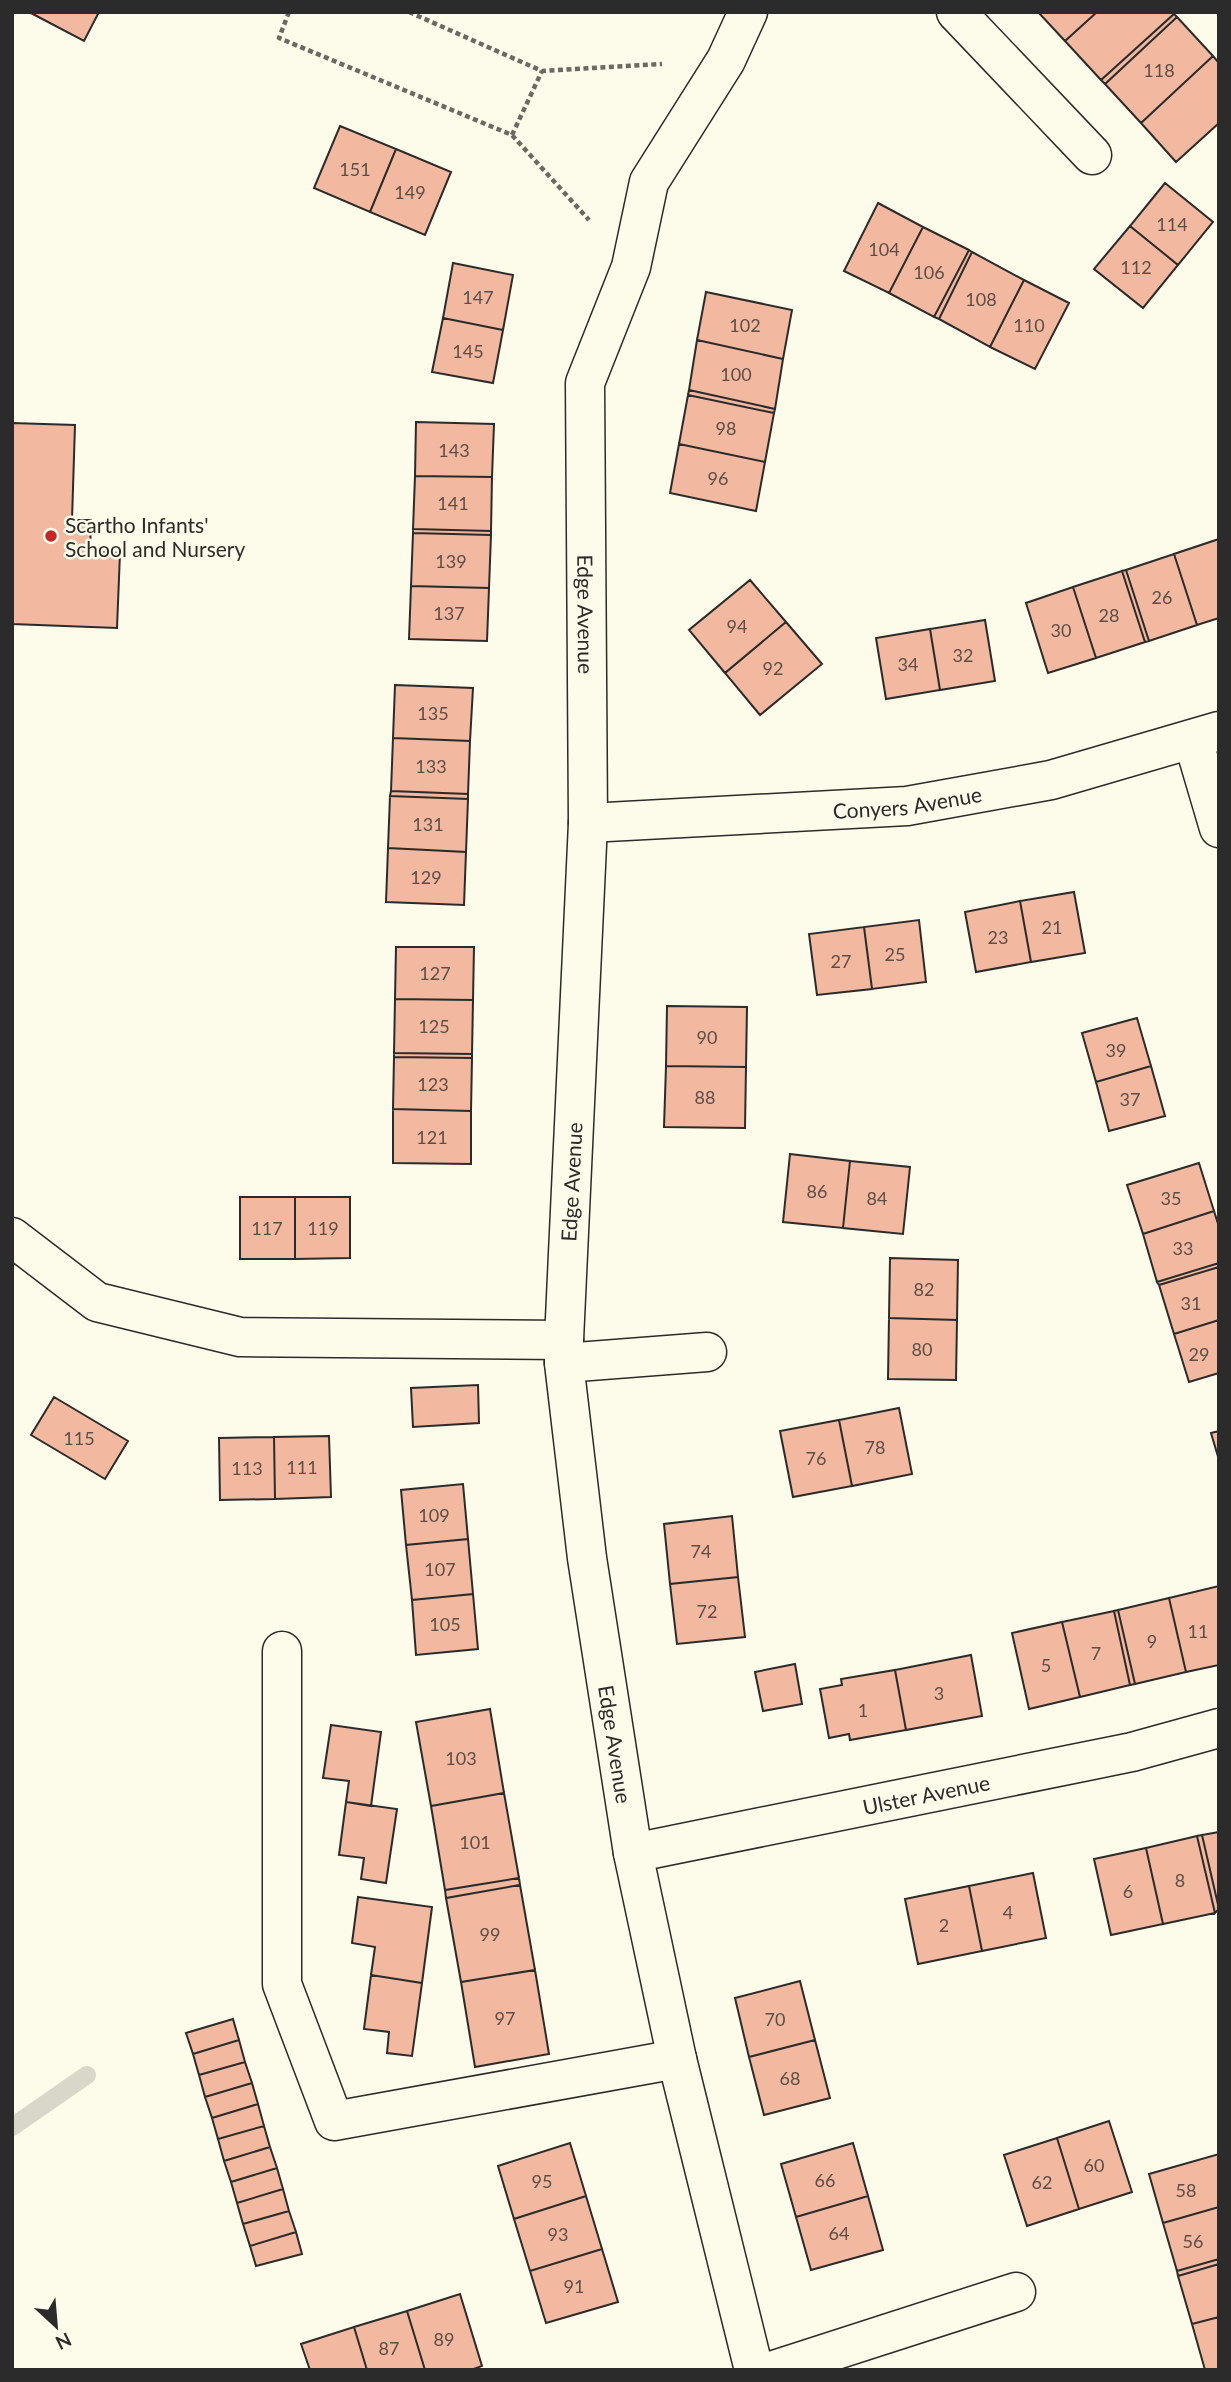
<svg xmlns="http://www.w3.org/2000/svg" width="1231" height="2382" font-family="Lato,sans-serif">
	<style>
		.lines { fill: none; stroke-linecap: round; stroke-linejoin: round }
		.stream { stroke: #d8d7c9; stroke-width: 18 }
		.building { fill: #f2b8a0; stroke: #2b2b2b; stroke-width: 2 }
		.minor-casing { stroke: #2b2b2b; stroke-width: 41 }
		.path { stroke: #6a6964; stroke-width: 4.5; stroke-dasharray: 5 3.5; stroke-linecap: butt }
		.minor { stroke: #fdfbea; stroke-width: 38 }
		.poi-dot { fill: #c62828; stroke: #fdfbea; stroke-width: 2.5 }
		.labels { text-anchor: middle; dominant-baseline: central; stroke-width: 5; stroke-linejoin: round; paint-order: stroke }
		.number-label { font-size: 18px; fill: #5d4e48 }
		.poi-label { font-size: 21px; fill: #2b2b2b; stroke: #fdfbea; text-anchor: start }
		.street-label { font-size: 21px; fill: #2b2b2b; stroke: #fdfbea }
	</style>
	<rect width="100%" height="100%" fill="#fdfbea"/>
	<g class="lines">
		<!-- stream -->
		<path class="stream" d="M12 2127 87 2075"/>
	</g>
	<!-- building -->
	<path class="building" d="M29 12H99L84 41Z
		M1038 12H1097L1065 41Z
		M1097 12H1173L1174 14 1101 80 1065 41Z
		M1174 14 1177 17 1105 84 1101 80Z
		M1177 17 1213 56 1141 123 1105 84Z
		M1213 56 1219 63V123L1176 162 1141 123Z
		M340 126 396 149 370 212 314 188Z
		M396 149 451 172 425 235 370 212Z
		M1165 183 1213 222 1178 265 1130 226Z
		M878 203 923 227 889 293 844 271Z
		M1130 226 1178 265 1143 308 1094 269Z
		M923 227 969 250 934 317 889 293Z
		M969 250 972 252 939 319 934 317Z
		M972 252 1024 280 990 347 939 319Z
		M453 263 513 275 503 330 443 318Z
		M1024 280 1069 303 1035 369 990 347Z
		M706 292 792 310 783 359 697 340Z
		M443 318 503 330 493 383 432 372Z
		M697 340 783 359 775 409 689 390Z
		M689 390 775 409 774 413 688 395Z
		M688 395 774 413 765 462 679 444Z
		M416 422 494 424 492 477 415 476Z
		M12 423 75 425 72 520H91L90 551 120 553 117 628 12 624Z
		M679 444 765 462 756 511 670 493Z
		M415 476 492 477 491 531 413 529Z
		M413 529 491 531V535L413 533Z
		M413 533 491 535 489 588 411 586Z
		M1219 539V618L1197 625 1174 554Z
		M1174 554 1197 625 1149 641 1126 570Z
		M1126 570 1149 641 1145 642 1122 571Z
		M1122 571 1145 642 1096 658 1073 587Z
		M750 580 786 622 725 673 689 630Z
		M411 586 489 588 487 641 409 639Z
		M1073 587 1096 658 1048 673 1026 603Z
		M985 620 995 681 940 690 930 629Z
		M786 622 822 664 760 715 725 673Z
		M930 629 940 690 886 699 876 638Z
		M395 685 473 688 470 741 393 738Z
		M393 738 470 741 468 794 391 791Z
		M391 791 468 794V799L390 796Z
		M390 796 468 799 466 852 388 848Z
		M388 848 466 852 464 905 386 902Z
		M1074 892 1085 953 1031 962 1020 901Z
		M1020 901 1031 962 976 972 965 912Z
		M919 920 926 982 872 989 864 927Z
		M864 927 872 989 817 995 809 934Z
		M396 947H474L473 1000 395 999Z
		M395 999 473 1000 472 1054 394 1053Z
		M667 1006 747 1007 746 1067 666 1066Z
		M1137 1018 1151 1066 1096 1082 1082 1033Z
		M394 1053 472 1054V1058L394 1057Z
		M394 1057 472 1058 471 1111 393 1109Z
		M666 1066 746 1067 745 1128 664 1127Z
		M1151 1066 1165 1116 1109 1131 1096 1082Z
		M393 1109 471 1111V1164L393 1163Z
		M790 1154 850 1161 843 1228 783 1222Z
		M850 1161 910 1167 903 1234 843 1228Z
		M1199 1163 1214 1211 1143 1234 1127 1185Z
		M240 1197H295V1259H240Z
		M295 1197H350V1258L295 1259Z
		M1214 1211 1219 1227V1263L1157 1282 1143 1234Z
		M890 1258 958 1260 957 1320 889 1318Z
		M1219 1263V1267L1159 1285 1157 1282Z
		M1219 1267V1320L1174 1334 1159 1285Z
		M889 1318 957 1320 956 1380 888 1379Z
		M1219 1320V1373L1189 1382 1174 1334Z
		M478 1385 479 1423 413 1427 411 1388Z
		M54 1397 128 1441 105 1479 31 1435Z
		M899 1408 912 1474 852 1486 839 1420Z
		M839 1420 852 1486 793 1497 780 1431Z
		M1219 1431V1460L1211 1433Z
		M329 1436 331 1497 275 1499 274 1437Z
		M274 1437 275 1499 220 1500 219 1438Z
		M463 1484 468 1539 406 1545 401 1490Z
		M732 1516 738 1577 670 1584 664 1524Z
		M468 1539 473 1594 412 1600 406 1545Z
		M738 1577 745 1637 677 1644 670 1584Z
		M1219 1586V1665L1186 1672 1169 1598Z
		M473 1594 478 1649 416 1655 412 1600Z
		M1169 1598 1186 1672 1135 1684 1118 1610Z
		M1118 1610 1135 1684 1130 1685 1114 1611Z
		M1114 1611 1130 1685 1080 1697 1062 1622Z
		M1062 1622 1080 1697 1029 1709 1012 1633Z
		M971 1655 982 1716 906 1730 895 1670Z
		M795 1664 802 1704 763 1711 755 1672Z
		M895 1670 906 1730 850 1740 849 1734 829 1738 820 1689 842 1685 841 1679Z
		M490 1709 504 1793 431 1806 416 1722Z
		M331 1725 381 1732 371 1806 346 1802 349 1781 323 1778Z
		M504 1793 519 1878 445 1890 431 1806Z
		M346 1802 397 1809 386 1883 361 1879 364 1858 339 1855Z
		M1219 1832V1909L1202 1835Z
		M1202 1835 1219 1909 1215 1913 1197 1836Z
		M1197 1836 1215 1913 1163 1924 1146 1848Z
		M1146 1848 1163 1924 1111 1935 1094 1859Z
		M1033 1873 1046 1938 982 1951 969 1886Z
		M519 1878 520 1885 446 1898 445 1890Z
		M520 1885 535 1970 461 1982 446 1898Z
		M969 1886 982 1951 918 1964 905 1899Z
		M358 1897 432 1907 422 1983 371 1975 375 1947 352 1943Z
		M535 1970 549 2054 475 2067 461 1982Z
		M371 1975 422 1983 412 2056 387 2053 389 2032 364 2029Z
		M800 1981 815 2040 749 2057 735 1998Z
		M233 2019 239 2040 193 2054 186 2033Z
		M239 2040 245 2062 199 2075 193 2054Z
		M815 2040 830 2098 764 2115 749 2057Z
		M245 2062 252 2083 205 2097 199 2075Z
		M252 2083 258 2104 212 2118 205 2097Z
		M258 2104 264 2126 218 2139 212 2118Z
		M1109 2121 1132 2192 1079 2209 1057 2138Z
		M264 2126 270 2147 224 2161 218 2139Z
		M1057 2138 1079 2209 1027 2226 1004 2155Z
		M570 2143 586 2196 514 2219 498 2166Z
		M853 2143 868 2196 796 2217 781 2164Z
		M270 2147 277 2168 231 2182 224 2161Z
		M1219 2154V2207L1163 2223 1149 2174Z
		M277 2168 283 2189 237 2203 231 2182Z
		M283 2189 289 2211 243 2224 237 2203Z
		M586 2196 602 2249 530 2271 514 2219Z
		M868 2196 883 2250 811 2270 796 2217Z
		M1219 2207V2259L1177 2271 1163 2223Z
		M289 2211 296 2232 250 2246 243 2224Z
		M296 2232 302 2254 256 2266 250 2246Z
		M602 2249 618 2302 546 2323 530 2271Z
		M1219 2259V2264L1178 2276 1177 2271Z
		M1219 2264V2317L1192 2324 1178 2276Z
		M460 2294 482 2366 471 2370H425L407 2311Z
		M407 2311 425 2370H367L354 2327Z
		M1219 2317V2369L1205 2370 1192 2324Z
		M354 2327 367 2370H310L301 2344Z"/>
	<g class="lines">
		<defs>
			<g id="minor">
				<path id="s1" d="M748 12 726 60 649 182 631 267 585 383 588 823 564 1340V1363L587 1558 633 1853 677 2059 754 2370"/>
				<path d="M956 12 1092 155"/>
				<path d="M1193 740 1219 828"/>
				<path id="s2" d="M588 823 907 806 1051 780 1219 731"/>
				<path d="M12 1237 97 1302 240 1337 564 1340"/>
				<path d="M564 1363 707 1352"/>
				<path d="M282 1651V1984L334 2121 677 2059"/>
				<path id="s3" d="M633 1853 1132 1752 1219 1728"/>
				<path d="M774 2370 1016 2292"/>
			</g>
		</defs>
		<!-- minor casing -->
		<use href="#minor" class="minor-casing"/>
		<!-- path -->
		<path class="path" d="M289 12 279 38 512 135 589 220
			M409 12 542 71 662 64
			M512 135 542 71"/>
		<!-- minor -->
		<use href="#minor" class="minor"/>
	</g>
	<!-- markers -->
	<circle class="poi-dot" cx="51" cy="536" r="7"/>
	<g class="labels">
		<!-- number labels -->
		<g class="number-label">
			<text x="1159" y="70">118</text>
			<text x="355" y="169">151</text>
			<text x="410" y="192">149</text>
			<text x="1172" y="224">114</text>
			<text x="884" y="249">104</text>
			<text x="1136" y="267">112</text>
			<text x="929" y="272">106</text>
			<text x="478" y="297">147</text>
			<text x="981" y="299">108</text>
			<text x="745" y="325">102</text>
			<text x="1029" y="325">110</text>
			<text x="468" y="351">145</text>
			<text x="736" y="374">100</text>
			<text x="726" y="428">98</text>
			<text x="454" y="450">143</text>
			<text x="718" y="478">96</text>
			<text x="453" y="503">141</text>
			<text x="451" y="561">139</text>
			<text x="1162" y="597">26</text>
			<text x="449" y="613">137</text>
			<text x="1109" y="615">28</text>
			<text x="737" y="626">94</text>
			<text x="1061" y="630">30</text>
			<text x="963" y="655">32</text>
			<text x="908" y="664">34</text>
			<text x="773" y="668">92</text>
			<text x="433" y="713">135</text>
			<text x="431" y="766">133</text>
			<text x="428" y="824">131</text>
			<text x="426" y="877">129</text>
			<text x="1052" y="927">21</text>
			<text x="998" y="937">23</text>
			<text x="895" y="954">25</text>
			<text x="841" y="961">27</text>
			<text x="435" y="973">127</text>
			<text x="434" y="1026">125</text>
			<text x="707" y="1037">90</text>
			<text x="1116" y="1050">39</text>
			<text x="433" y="1084">123</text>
			<text x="705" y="1097">88</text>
			<text x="1130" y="1099">37</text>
			<text x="432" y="1137">121</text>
			<text x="817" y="1191">86</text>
			<text x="877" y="1198">84</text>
			<text x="1171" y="1198">35</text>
			<text x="267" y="1228">117</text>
			<text x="323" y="1228">119</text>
			<text x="1183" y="1248">33</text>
			<text x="924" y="1289">82</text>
			<text x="1191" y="1303">31</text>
			<text x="922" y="1349">80</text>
			<text x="1199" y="1354">29</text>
			<text x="79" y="1438">115</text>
			<text x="875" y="1447">78</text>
			<text x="816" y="1458">76</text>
			<text x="302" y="1467">111</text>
			<text x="247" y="1468">113</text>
			<text x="434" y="1515">109</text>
			<text x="701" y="1551">74</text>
			<text x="440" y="1569">107</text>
			<text x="707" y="1611">72</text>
			<text x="445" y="1624">105</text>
			<text x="1198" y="1631">11</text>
			<text x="1152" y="1641">9</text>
			<text x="1096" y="1653">7</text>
			<text x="1046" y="1665">5</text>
			<text x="939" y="1693">3</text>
			<text x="863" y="1710">1</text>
			<text x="461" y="1758">103</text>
			<text x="475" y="1842">101</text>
			<text x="1180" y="1880">8</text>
			<text x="1128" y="1891">6</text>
			<text x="1008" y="1912">4</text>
			<text x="944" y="1925">2</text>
			<text x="490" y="1934">99</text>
			<text x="505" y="2018">97</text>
			<text x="775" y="2019">70</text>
			<text x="790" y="2078">68</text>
			<text x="1094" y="2165">60</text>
			<text x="825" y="2180">66</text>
			<text x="542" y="2181">95</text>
			<text x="1042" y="2182">62</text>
			<text x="1186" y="2190">58</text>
			<text x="839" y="2233">64</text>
			<text x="558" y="2234">93</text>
			<text x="1193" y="2241">56</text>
			<text x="574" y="2286">91</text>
			<text x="444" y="2339">89</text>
			<text x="389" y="2348">87</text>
		</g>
		<!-- poi labels -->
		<g class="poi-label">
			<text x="65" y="524">Scartho Infants'<tspan x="65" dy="24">School and Nursery</tspan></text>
		</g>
		<!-- street labels -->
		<g class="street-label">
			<text stroke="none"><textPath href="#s1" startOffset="640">Edge Avenue</textPath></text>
			<text stroke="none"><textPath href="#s2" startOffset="320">Conyers Avenue</textPath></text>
			<text transform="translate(571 1182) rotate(-87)">Edge Avenue</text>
			<text stroke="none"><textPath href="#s1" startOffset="1774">Edge Avenue</textPath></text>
			<text stroke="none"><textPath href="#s3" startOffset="299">Ulster Avenue</textPath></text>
		</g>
	</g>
	<!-- border -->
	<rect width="1231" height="2382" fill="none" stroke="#2b2b2b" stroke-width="28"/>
	<!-- north arrow -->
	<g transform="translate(56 2326) rotate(154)" stroke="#fdfbea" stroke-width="5" paint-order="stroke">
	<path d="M0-5L12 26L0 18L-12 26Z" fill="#2b2b2b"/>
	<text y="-10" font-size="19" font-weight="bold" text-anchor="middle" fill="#2b2b2b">N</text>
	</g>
</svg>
